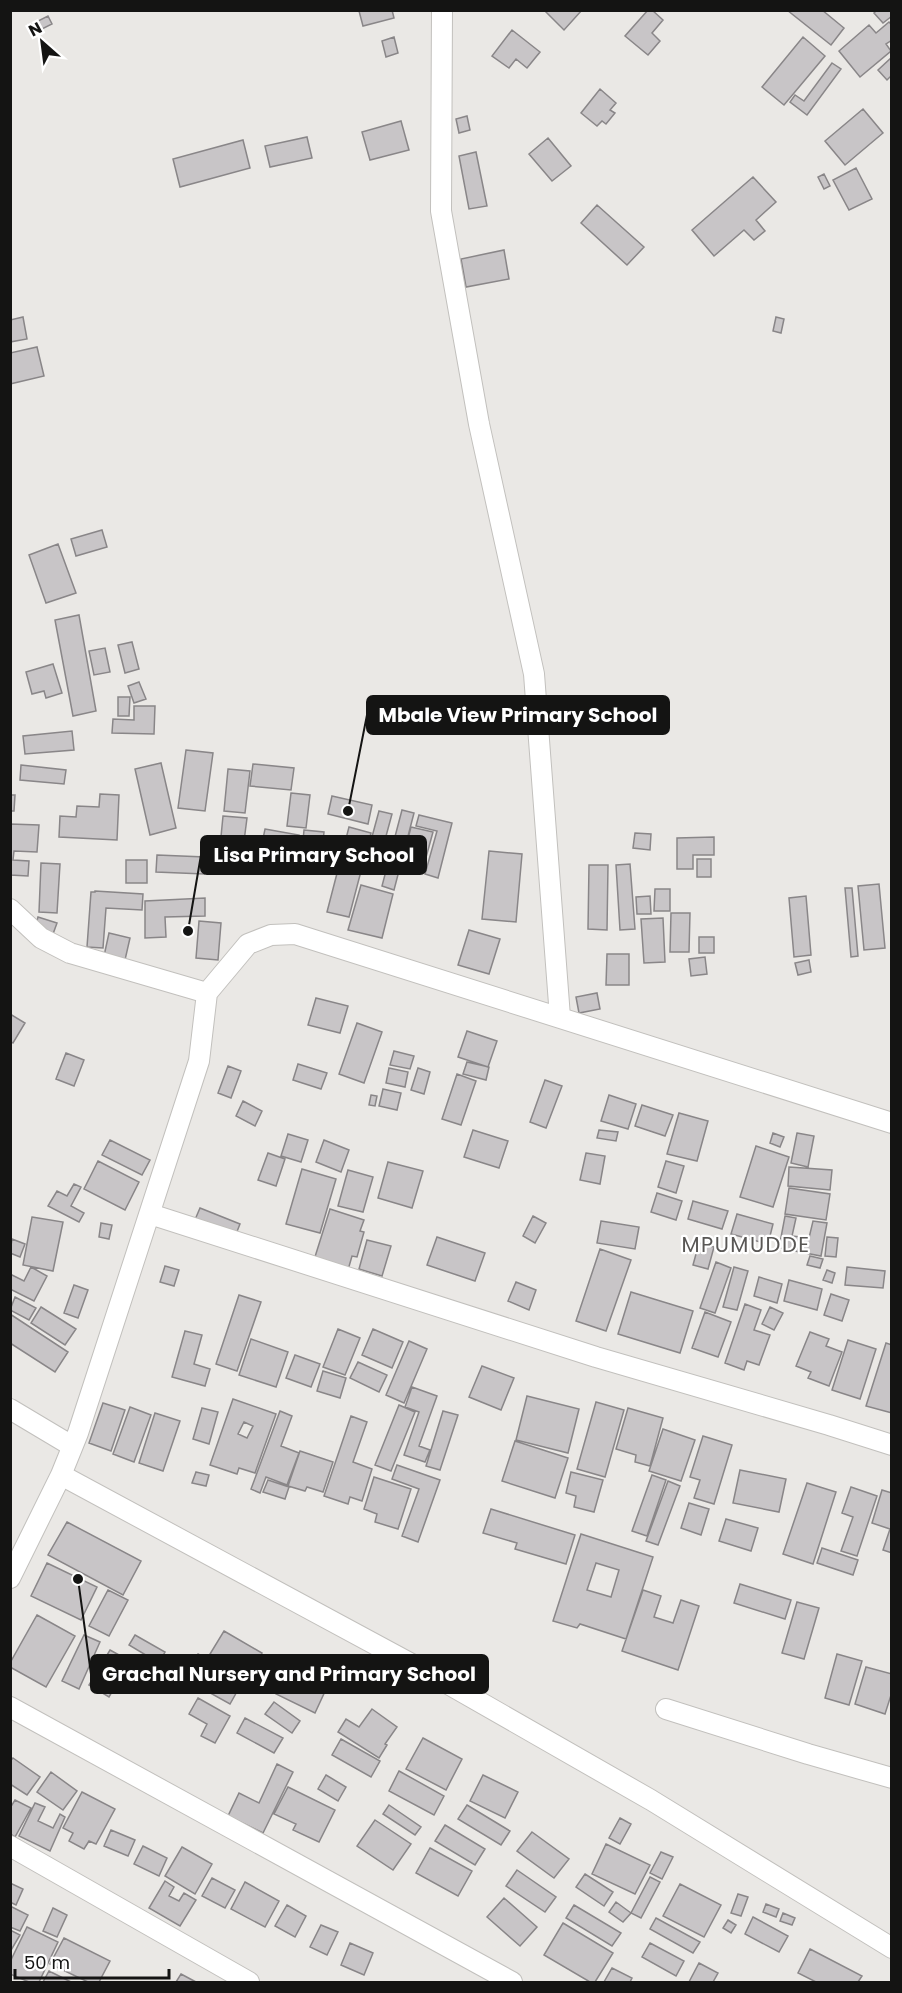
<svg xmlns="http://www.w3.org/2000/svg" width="902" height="1993" font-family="Poppins,sans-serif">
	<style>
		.building { fill: #c8c5c7; stroke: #898688; stroke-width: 1.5; fill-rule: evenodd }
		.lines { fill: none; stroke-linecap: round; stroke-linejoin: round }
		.street-casing { stroke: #c2c0bd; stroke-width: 22 }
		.street { stroke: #fff; stroke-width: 20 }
		.labels { text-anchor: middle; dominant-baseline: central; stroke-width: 4.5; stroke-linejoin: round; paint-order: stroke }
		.quarter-label { font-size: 21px; letter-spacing: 1.5px; fill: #595755; stroke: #fff }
		.leader { fill: none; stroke: #141413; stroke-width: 2 }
		.callout-dot { fill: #141413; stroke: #fff; stroke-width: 2 }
		.callout { fill: #141413; stroke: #141413; stroke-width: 2 }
		.callout-label { font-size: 20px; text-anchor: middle; font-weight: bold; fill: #fff }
	</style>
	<rect width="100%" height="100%" fill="#eae8e5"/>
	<!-- building -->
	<path class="building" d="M392 10 394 18 363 26 359 11Z
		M544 10H582L564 30Z
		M648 10H652L663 20 652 33 660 41 648 55 625 36Z
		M787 10H822L844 28 831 45Z
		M877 10H892V16L883 23 874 13Z
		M48 16 52 24 34 33 30 25Z
		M889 22 892 25V40L886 44 891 51 860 77 839 51 869 25 876 33Z
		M512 30 540 52 527 68 516 59 509 68 492 56Z
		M394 37 398 53 386 57 382 41Z
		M803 37 825 56 784 105 762 87Z
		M891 58 892 75 887 80 878 70Z
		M832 63 841 69 807 115 790 102 795 95 804 101Z
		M600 89 616 103 610 110 615 113 606 124 602 121 597 126 581 113Z
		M863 109 883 133 845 165 825 141Z
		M467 116 470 130 459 133 456 119Z
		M401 121 409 150 370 160 362 132Z
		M307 137 312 158 270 167 265 146Z
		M548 138 571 166 552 181 529 154Z
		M243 140 250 168 180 187 173 159Z
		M476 152 487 206 469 209 459 156Z
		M856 168 872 199 849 210 833 180Z
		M824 174 830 186 824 189 818 177Z
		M753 177 776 202 756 220 765 231 754 240 744 230 714 256 692 230Z
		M597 205 644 247 627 265 581 223Z
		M504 250 509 279 466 287 461 259Z
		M23 317 27 339 10 342V320Z
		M776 317 784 319 781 333 773 331Z
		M37 347 44 376 10 384V353Z
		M102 530 107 547 76 556 71 539Z
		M58 544 76 593 46 603 29 555Z
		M79 615 96 711 73 716 55 620Z
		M132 642 139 669 125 673 118 645Z
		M105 648 110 672 94 675 89 651Z
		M53 664 62 693 46 698 44 691 32 694 26 672Z
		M139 682 146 699 134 703 128 686Z
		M118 697H130L129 716H118Z
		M134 706H155L154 734 112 733 113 719 134 720Z
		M72 731 74 750 25 754 23 736Z
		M186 750 213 753 205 811 178 808Z
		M161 763 176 828 150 835 135 769Z
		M253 764 294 768 291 790 250 786Z
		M21 765 66 770 64 784 20 780Z
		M228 769 250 771 245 813 224 811Z
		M291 793 310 795 306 828 287 826Z
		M100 794 119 795 117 840 59 837 60 816 76 817 77 806 99 807Z
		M10 795H15L14 811H10Z
		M332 796 372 805 368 824 328 814Z
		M402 810 414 813 394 890 382 886Z
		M379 811 392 814 376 873 363 870Z
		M419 815 452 823 438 878 425 874 437 831 416 826Z
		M223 816 247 818 243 849 220 847Z
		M10 824 39 825 37 852 14 851 13 860 29 861 28 876 10 875Z
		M349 827 371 833 349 917 327 912Z
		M411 827 433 832 422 872 401 866Z
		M265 829 299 835 293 865 281 862 284 848 272 846 269 860 259 858Z
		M304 830 324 832 321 864 301 862Z
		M635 833 651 834 650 850 633 848Z
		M714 837V855H693V869H677V838Z
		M489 851 522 854 516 922 482 919Z
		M157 855 205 857 204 874 156 872Z
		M697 859H711V877H697Z
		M126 860H147V883H126Z
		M41 863 60 864 57 913 39 912Z
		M630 864 635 929 620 930 616 865Z
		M589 865H608L607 930 588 929Z
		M879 884 885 948 864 950 858 886Z
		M361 885 393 894 382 938 348 930Z
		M845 888H852L858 956 851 957Z
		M655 889H670V911H654Z
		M95 891 143 894 142 910 106 908 103 948 87 947 91 892H95Z
		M650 896 651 914H637L636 897Z
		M806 896 811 955 794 957 789 898Z
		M205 898V916L165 917 166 937 145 938V901Z
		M671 913H690L689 952H670Z
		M38 917 57 923 53 934 35 929Z
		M663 918 665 962 644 963 641 919Z
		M199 921 221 923 218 960 196 958Z
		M469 930 500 939 489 974 458 965Z
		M109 933 130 938 125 960 104 956Z
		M699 937H714V953H699Z
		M607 954H629V985H606Z
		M705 957 707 974 691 976 689 959Z
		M809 960 811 972 798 975 795 963Z
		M597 993 600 1009 579 1013 576 997Z
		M316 998 348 1006 340 1033 308 1025Z
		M10 1014 25 1023 13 1043 10 1041Z
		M357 1023 382 1032 364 1083 339 1074Z
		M467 1031 497 1041 488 1067 458 1057Z
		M394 1051 414 1056 410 1069 390 1065Z
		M66 1053 84 1060 74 1086 56 1079Z
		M467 1062 489 1067 486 1080 463 1074Z
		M298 1064 327 1073 321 1089 293 1080Z
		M228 1066 241 1071 231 1098 218 1093Z
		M389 1068 408 1072 405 1087 386 1083Z
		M418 1068 430 1072 424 1094 411 1090Z
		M457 1074 476 1081 461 1125 442 1119Z
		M545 1080 562 1086 546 1128 530 1122Z
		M383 1089 401 1093 397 1110 379 1106Z
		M371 1095 377 1096 375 1106 369 1105Z
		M609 1095 636 1104 628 1129 601 1121Z
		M243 1101 262 1111 255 1126 236 1116Z
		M642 1105 673 1115 665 1136 635 1126Z
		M679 1113 708 1121 697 1161 667 1154Z
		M473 1130 508 1141 499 1168 464 1157Z
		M599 1130 618 1132 616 1141 597 1138Z
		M773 1133 784 1137 780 1147 770 1143Z
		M797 1133 814 1136 808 1167 791 1163Z
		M288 1134 308 1140 301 1162 281 1156Z
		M110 1140 150 1160 142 1175 102 1155Z
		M324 1140 349 1150 341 1172 316 1162Z
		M756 1146 789 1157 773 1207 740 1197Z
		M268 1153 285 1159 276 1186 258 1180Z
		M586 1153 605 1156 600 1184 580 1180Z
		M98 1161 139 1182 125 1210 84 1189Z
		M666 1161 684 1166 676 1193 658 1187Z
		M388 1162 423 1171 412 1208 378 1198Z
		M789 1167 832 1170 830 1190 788 1186Z
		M302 1169 336 1179 320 1233 286 1224Z
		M348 1170 373 1177 363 1212 338 1206Z
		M74 1184 81 1187 71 1206 84 1213 79 1222 48 1206 57 1191 67 1196Z
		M789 1188 830 1194 826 1220 785 1214Z
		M657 1193 682 1201 676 1220 651 1212Z
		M693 1201 728 1211 722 1229 688 1219Z
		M200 1208 240 1224 234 1239 194 1222Z
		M330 1209 364 1220 360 1231 364 1232 357 1257 352 1256 348 1270 314 1260Z
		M737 1214 773 1224 768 1244 731 1234Z
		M533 1216 546 1223 535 1243 523 1236Z
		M785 1216 796 1218 792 1236 809 1238 813 1221 827 1223 821 1256 779 1248Z
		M32 1217 63 1222 53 1271 23 1265Z
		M601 1221 639 1227 635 1249 597 1243Z
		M101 1223 112 1225 109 1239 99 1237Z
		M437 1237 485 1253 475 1281 427 1265Z
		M827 1237 838 1238 836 1257 825 1256Z
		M12 1239 25 1244 20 1257 10 1253Z
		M367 1240 391 1246 382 1276 359 1269Z
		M699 1243 714 1247 708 1269 693 1265Z
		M600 1249 631 1260 606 1331 576 1321Z
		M810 1256 823 1259 820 1268 807 1265Z
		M716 1262 731 1268 715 1313 700 1308Z
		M165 1266 179 1270 174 1286 160 1282Z
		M31 1267 47 1276 34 1301 10 1289V1274L24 1281Z
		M734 1267 748 1271 737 1310 723 1307Z
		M847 1267 885 1271 883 1288 845 1285Z
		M827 1270 835 1273 832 1283 823 1280Z
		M759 1277 782 1284 777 1303 754 1296Z
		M789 1280 822 1289 817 1310 784 1301Z
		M516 1282 536 1290 529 1310 508 1301Z
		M74 1285 88 1290 78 1318 64 1313Z
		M631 1292 693 1311 680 1353 618 1334Z
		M831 1294 849 1300 842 1321 824 1315Z
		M239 1295 261 1302 237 1371 216 1364Z
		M15 1297 36 1308 29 1320 10 1310Z
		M745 1304 761 1310 754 1330 770 1335 759 1365 747 1361 744 1370 725 1363Z
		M41 1307 76 1329 65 1345 31 1323Z
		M770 1307 783 1313 774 1330 762 1324Z
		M705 1312 731 1322 718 1357 692 1348Z
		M10 1314 68 1352 55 1372 10 1343Z
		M338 1329 360 1338 345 1375 323 1367Z
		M373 1329 403 1342 392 1368 362 1355Z
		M185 1331 202 1335 194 1364 210 1369 205 1386 172 1377Z
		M810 1332 829 1339 826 1346 842 1352 829 1386 808 1378 811 1372 796 1366Z
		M251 1339 288 1352 276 1387 239 1375Z
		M848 1340 876 1349 860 1399 832 1390Z
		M409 1341 427 1349 404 1403 386 1395Z
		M886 1343 892 1345V1413L866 1406Z
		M295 1355 320 1364 311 1387 286 1378Z
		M358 1362 387 1375 379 1392 350 1378Z
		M482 1366 514 1378 501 1410 469 1397Z
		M323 1371 346 1378 340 1398 317 1391Z
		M412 1387 437 1396 419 1446 430 1450 425 1462 404 1455 419 1412 405 1407Z
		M527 1396 579 1409 568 1453 516 1440Z
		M233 1399 276 1414 255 1473 239 1468 237 1474 210 1465ZM244 1422 253 1426 247 1438 238 1434Z
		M596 1402 624 1410 605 1477 577 1469Z
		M103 1403 125 1410 111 1451 89 1443Z
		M399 1405 415 1412 391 1471 375 1465Z
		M130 1407 151 1415 134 1462 113 1454Z
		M202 1408 218 1412 209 1444 193 1439Z
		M628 1408 663 1418 650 1466 635 1462 636 1455 616 1449Z
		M280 1411 292 1416 281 1446 299 1453 287 1485 266 1477 260 1493 251 1489Z
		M443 1411 458 1415 440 1470 426 1466Z
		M155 1413 180 1421 163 1471 139 1463Z
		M351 1416 367 1422 353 1462 372 1469 362 1501 350 1497 348 1504 324 1496Z
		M663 1429 695 1440 681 1481 649 1471Z
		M703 1436 732 1445 714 1504 694 1498 700 1480 690 1477Z
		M515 1441 568 1458 555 1498 502 1481Z
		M300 1451 333 1462 323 1492 307 1487 305 1491 288 1486Z
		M397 1465 440 1480 418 1542 402 1536 419 1489 392 1479Z
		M740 1470 786 1479 779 1512 733 1503Z
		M196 1472 209 1475 206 1486 192 1483Z
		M571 1472 603 1480 594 1512 574 1507 576 1496 566 1493Z
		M652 1475 666 1480 647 1536 632 1531Z
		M374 1477 411 1489 398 1529 375 1522 377 1514 364 1509Z
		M268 1480 289 1487 285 1499 263 1492Z
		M668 1481 680 1486 658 1545 646 1541Z
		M807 1483 836 1492 813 1564 783 1554Z
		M851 1487 877 1496 857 1556 841 1551 853 1517 842 1513Z
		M882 1490 892 1493V1553L883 1550 890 1529 872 1523Z
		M689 1503 709 1509 701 1535 681 1528Z
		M491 1509 575 1535 566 1564 515 1549 517 1543 483 1533Z
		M726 1519 758 1528 751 1551 719 1541Z
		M67 1522 141 1561 123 1595 48 1555Z
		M581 1534 653 1557 626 1639 580 1624 577 1628 553 1621ZM596 1563 619 1570 611 1597 587 1590Z
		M822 1548 858 1560 853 1575 817 1563Z
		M47 1563 97 1587 81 1620 31 1596Z
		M740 1584 791 1600 785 1619 734 1603Z
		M108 1590 128 1600 109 1636 89 1626Z
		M643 1590 661 1596 654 1617 673 1623 681 1600 699 1606 678 1670 622 1651Z
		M797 1602 819 1608 804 1659 782 1653Z
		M37 1615 75 1636 46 1687 10 1667V1663Z
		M224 1631 262 1653 249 1676 210 1654Z
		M84 1635 100 1642 79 1689 62 1681Z
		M135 1635 165 1652 159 1663 129 1645Z
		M110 1650 130 1661 109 1697 89 1685Z
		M198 1654 244 1679 230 1704 185 1679Z
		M837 1654 862 1661 849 1705 825 1698Z
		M866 1667 892 1674V1692L885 1714 855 1704Z
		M288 1668 327 1687 315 1713 276 1694Z
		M198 1698 230 1716 215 1743 201 1736 207 1724 189 1714Z
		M274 1702 300 1721 292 1733 265 1714Z
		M372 1709 397 1727 385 1744 387 1745 379 1758 338 1732 346 1719 359 1727Z
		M245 1718 283 1738 274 1753 237 1733Z
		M423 1738 462 1759 446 1790 406 1769Z
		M341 1739 380 1761 371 1777 332 1755Z
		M13 1758 40 1777 27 1795 10 1784V1761Z
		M277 1764 293 1772 263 1833 228 1816 239 1793 259 1803Z
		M399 1771 444 1796 434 1815 389 1791Z
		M51 1772 77 1791 63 1810 37 1792Z
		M326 1775 346 1787 338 1801 318 1789Z
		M483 1775 518 1792 505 1818 470 1801Z
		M288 1787 335 1810 319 1842 293 1830 296 1824 274 1814Z
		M82 1792 115 1809 96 1844 89 1841 84 1849 69 1841 73 1833 63 1828Z
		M15 1800 31 1808 15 1837 10 1834V1808Z
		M35 1803 45 1807 38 1821 53 1828 60 1814 65 1817 50 1851 19 1836Z
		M389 1805 421 1827 415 1835 383 1814Z
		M467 1805 510 1831 501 1845 458 1819Z
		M620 1818 631 1824 620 1844 609 1838Z
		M375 1820 411 1844 393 1870 357 1846Z
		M445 1825 485 1849 475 1865 435 1841Z
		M111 1830 135 1840 128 1856 104 1846Z
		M532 1832 569 1859 554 1878 517 1851Z
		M606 1844 650 1865 635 1894 592 1874Z
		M143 1846 167 1858 159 1876 134 1864Z
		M182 1847 212 1864 195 1894 165 1876Z
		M430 1848 472 1871 458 1896 416 1873Z
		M661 1852 673 1857 662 1879 650 1873Z
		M517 1870 556 1897 545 1912 506 1886Z
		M585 1874 613 1892 604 1906 576 1887Z
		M650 1877 660 1882 641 1918 631 1913Z
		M212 1878 235 1890 225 1908 202 1896Z
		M165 1881 174 1887 169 1896 179 1901 184 1893 196 1900 180 1926 149 1908Z
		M245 1882 279 1901 265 1927 231 1909Z
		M10 1883 23 1889 16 1905 10 1902Z
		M680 1884 721 1905 704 1937 663 1916Z
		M738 1894 748 1897 741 1916 731 1913Z
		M504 1898 537 1927 520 1946 487 1917Z
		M616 1902 631 1913 623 1922 609 1912Z
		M766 1904 779 1909 776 1917 763 1912Z
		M287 1905 306 1916 295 1937 275 1926Z
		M574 1905 621 1933 612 1946 566 1918Z
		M10 1906 28 1915 20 1931 10 1927Z
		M53 1908 67 1915 57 1937 43 1931Z
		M783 1913 795 1918 792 1925 780 1921Z
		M753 1917 788 1936 779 1952 745 1934Z
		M656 1918 700 1942 693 1953 650 1929Z
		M728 1920 736 1925 731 1933 723 1928Z
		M563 1923 613 1953 595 1982H590L544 1955Z
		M321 1925 338 1932 327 1955 310 1947Z
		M27 1927 58 1942 39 1982H29L10 1974V1962Z
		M10 1930 20 1935 10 1952Z
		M64 1938 110 1961 99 1982H88L50 1964Z
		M350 1943 373 1953 364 1975 341 1965Z
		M650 1943 684 1961 676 1976 642 1957Z
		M810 1949 862 1976 858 1982H816L798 1973Z
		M699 1963 718 1973 713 1982H689Z
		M612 1968 632 1978 630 1982H604Z
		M49 1971 71 1982H43Z
		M181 1974 196 1982H176Z"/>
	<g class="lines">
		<defs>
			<path id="street" d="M442 10 441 211 479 424 534 674 560 1017
				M10 909 41 938 70 953 207 993
				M150 1214 596 1357 829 1425 892 1445
				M10 1409 72 1446
				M61 1475 443 1681 651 1800 892 1948
				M10 1578 61 1475 78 1433 199 1061 207 993 248 944 271 935 295 934 892 1123
				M10 1707 512 1982
				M666 1709 808 1754 892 1778
				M10 1846 249 1982"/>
		</defs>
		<!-- street casing -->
		<use href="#street" class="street-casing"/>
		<!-- street -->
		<use href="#street" class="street"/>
	</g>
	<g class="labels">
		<!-- quarter labels -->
		<g class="quarter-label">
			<text x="746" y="1244">MPUMUDDE</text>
		</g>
	</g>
	<!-- callouts -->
	<path class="leader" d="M348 811L367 715M188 931L201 855M78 1579L91 1674"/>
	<g class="callout-dot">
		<circle cx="348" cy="811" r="6"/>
		<circle cx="188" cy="931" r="6"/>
		<circle cx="78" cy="1579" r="6"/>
	</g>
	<g class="callout">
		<rect x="367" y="696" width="302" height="38" rx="6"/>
		<rect x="201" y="836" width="225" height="38" rx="6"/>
		<rect x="91" y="1655" width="397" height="38" rx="6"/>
	</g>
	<g class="callout-label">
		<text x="518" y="722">Mbale View Primary School</text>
		<text x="314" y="862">Lisa Primary School</text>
		<text x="289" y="1681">Grachal Nursery and Primary School</text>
	</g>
	<!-- border -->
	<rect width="902" height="1993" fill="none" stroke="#141413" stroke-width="24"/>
	<!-- north arrow -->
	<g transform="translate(42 42) rotate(332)" stroke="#ffffff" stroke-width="4.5" paint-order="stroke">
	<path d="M0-4.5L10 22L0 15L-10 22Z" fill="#141413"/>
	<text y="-9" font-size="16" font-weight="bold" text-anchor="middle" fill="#141413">N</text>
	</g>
	<!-- scale -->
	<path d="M15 1969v9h154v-9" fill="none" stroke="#141413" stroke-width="3"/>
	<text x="24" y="1969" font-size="18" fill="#141413" stroke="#ffffff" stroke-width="4.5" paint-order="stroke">50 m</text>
</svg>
